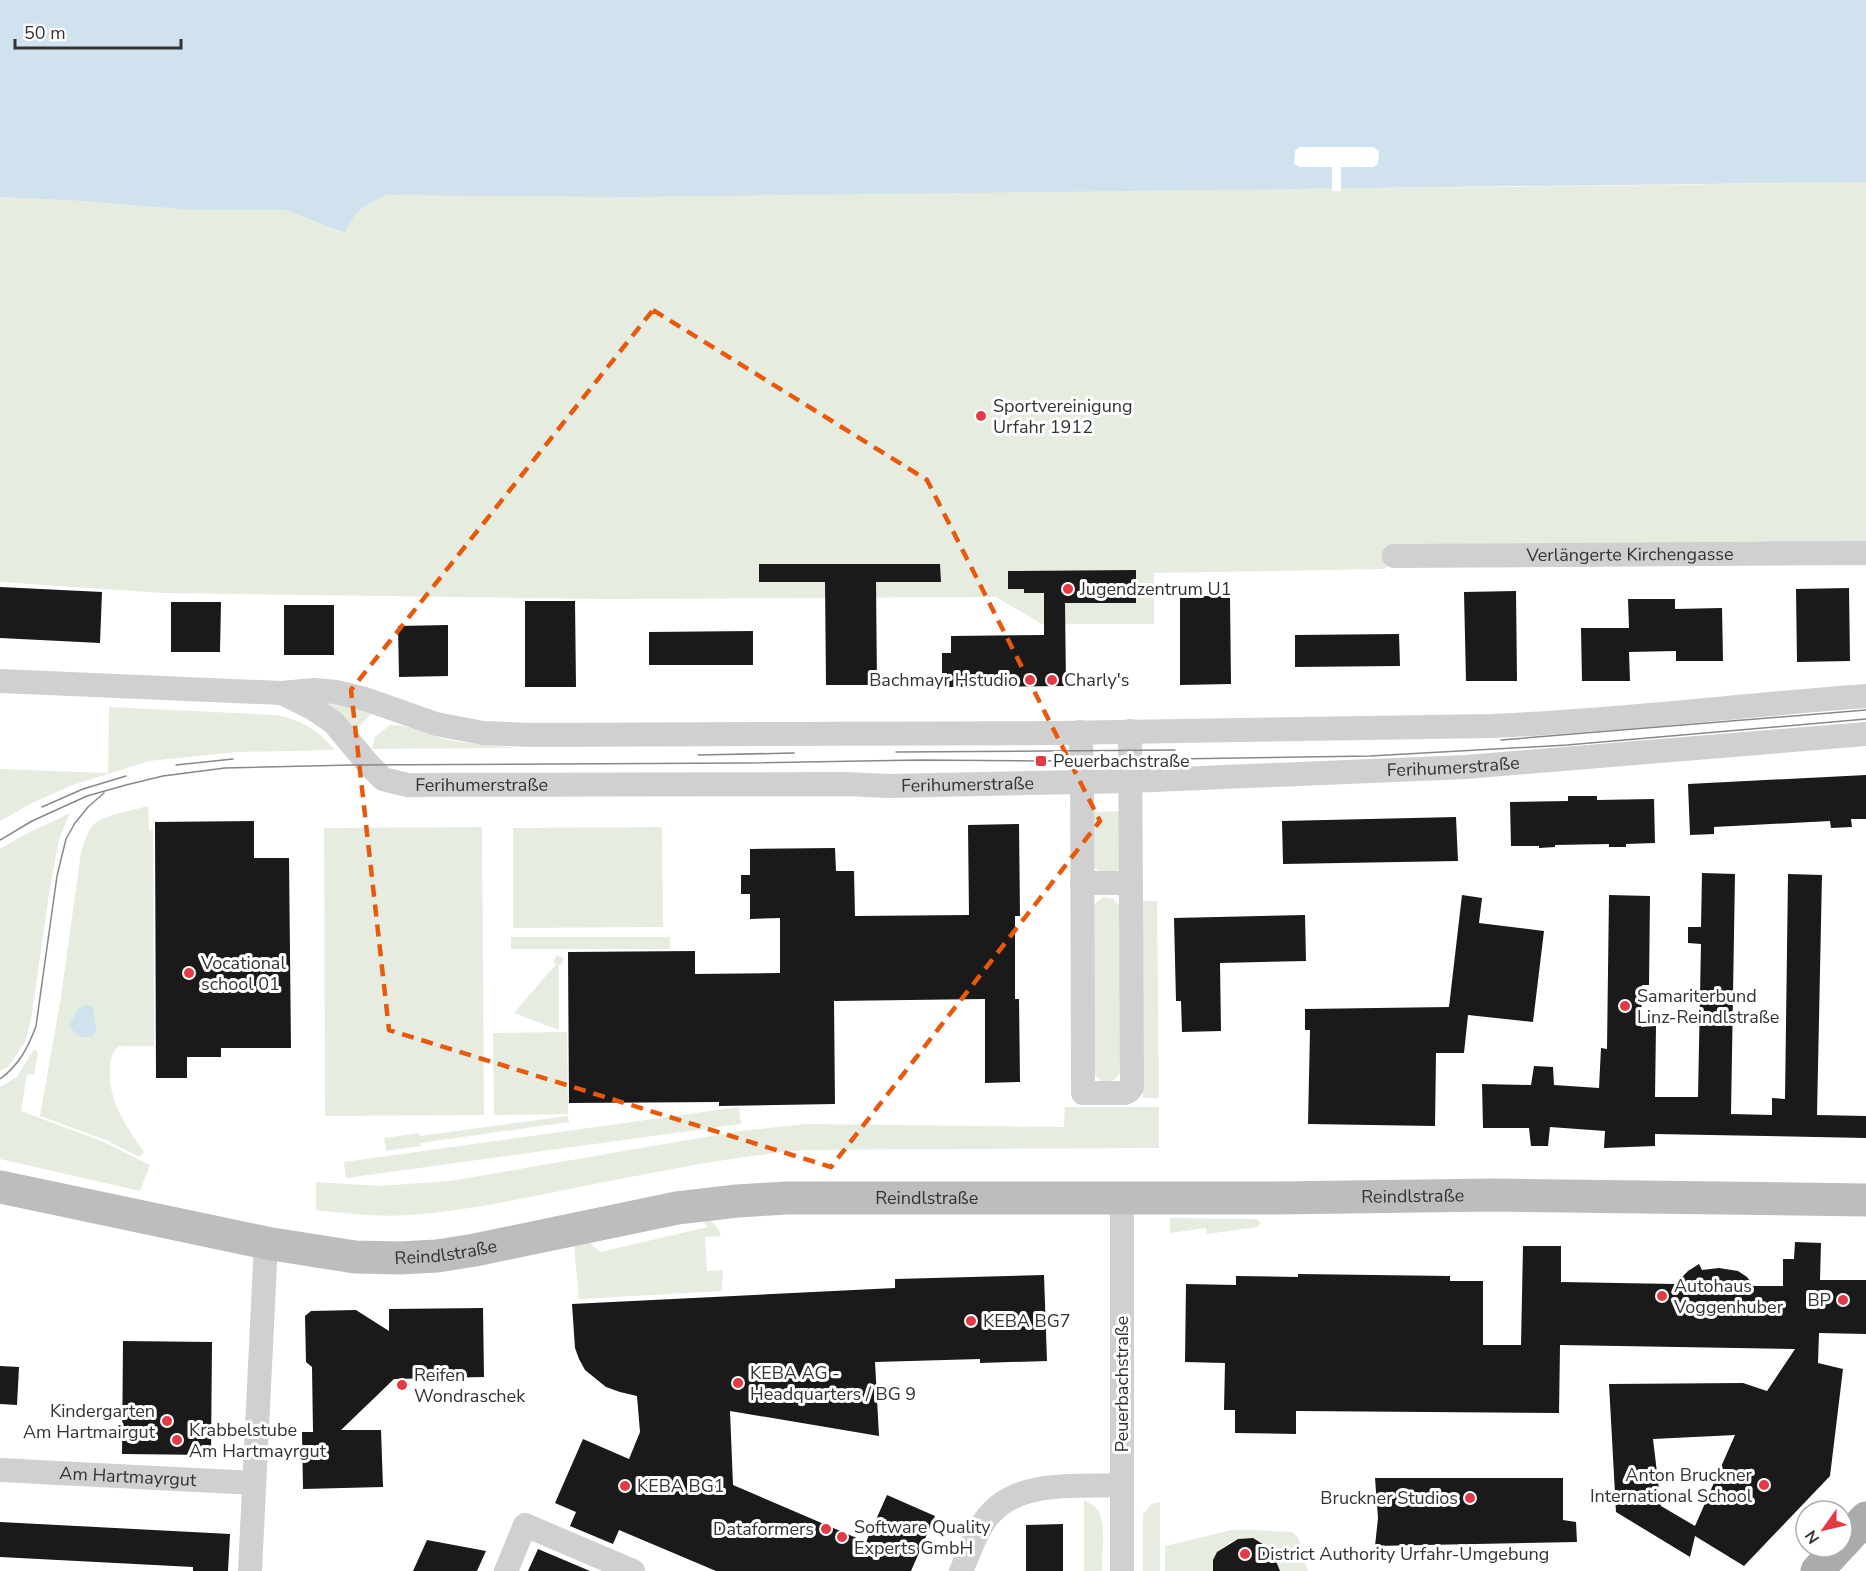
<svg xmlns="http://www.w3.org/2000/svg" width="1866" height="1571" font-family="'Nunito Sans',sans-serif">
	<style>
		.green { fill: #e6ecdf }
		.water { fill: #cfe2ee }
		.pier { fill: #fff }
		.building { fill: #1a1a1a; fill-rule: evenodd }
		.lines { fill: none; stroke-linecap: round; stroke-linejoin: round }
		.street { stroke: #d0d0d0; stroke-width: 24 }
		.secondary { stroke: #bdbdbd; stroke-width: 33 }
		.primary { stroke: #ababab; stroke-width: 33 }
		.tram { stroke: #888; stroke-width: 1.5 }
		.marked { fill: none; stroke: #e8590c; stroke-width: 4.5; stroke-dasharray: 12 8; stroke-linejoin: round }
		.poi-dot { fill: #e63946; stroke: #fff; stroke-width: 2 }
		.labels { text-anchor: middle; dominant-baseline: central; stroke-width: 6; stroke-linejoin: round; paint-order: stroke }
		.poi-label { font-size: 18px; fill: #333; stroke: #fff; text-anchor: start }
		.street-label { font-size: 18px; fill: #333; stroke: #fff }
	</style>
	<rect width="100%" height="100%" fill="#fff"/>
	<!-- green -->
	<path class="green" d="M1866 182V547L1399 548 1385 569 1154 573V624H1042L996 597 608 599 164 593 0 582V197L81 201 192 210H285L344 233C355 211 366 204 388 195L1499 187Z
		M322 697 372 713 355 731 329 707Z
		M109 707 277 715C303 721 317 729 335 750L236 752 149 761 73 785 32 803 0 821V769L108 773Z
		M390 725C409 724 426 735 444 739 469 744 494 746 519 748L372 749 375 737Z
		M148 806 149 830H153L154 1046H119C112 1051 111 1058 110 1066 107 1099 126 1126 144 1152L139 1157 106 1140 40 1116 61 997 81 852C84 843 87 832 93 825 103 815 134 810 148 806Z
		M1120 811V867L1117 871 1100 873 1094 867 1093 812Z
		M70 813 59 839 49 894 31 1019 25 1042 8 1067 0 1071V849L22 836Z
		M482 827 484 1115 325 1116 324 828Z
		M662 827 663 927 513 928V828Z
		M1104 897 1113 899 1119 905 1121 1070C1116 1084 1102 1086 1094 1073V906L1096 902Z
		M1142 901H1157L1159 1098H1143Z
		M511 937H670V949H511Z
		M557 955 564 958 561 965H559V1030L514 1013 556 964 553 962Z
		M567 1032 568 1114 494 1115 493 1033Z
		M34 1049 38 1052 34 1075 27 1074 21 1111 104 1142 150 1165 140 1191 0 1159V1087L17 1077Z
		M739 1107 741 1124 346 1178 344 1162Z
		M1065 1107H1159V1148L806 1150C735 1156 665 1170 595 1184 534 1196 473 1210 411 1215 379 1217 347 1214 316 1210V1182L379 1186 450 1181 740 1131 806 1124 1064 1127Z
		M568 1116 569 1122 421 1143V1146L386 1151 384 1138 419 1133 420 1136Z
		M695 1213C707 1218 717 1222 721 1236L705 1237 707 1271 723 1270 722 1291 579 1299 574 1245 586 1239 600 1252 708 1227Z
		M1170 1218 1256 1219 1259 1221 1260 1224 1258 1227 1207 1234 1206 1228 1170 1233Z
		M1084 1500C1089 1503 1096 1506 1099 1512 1106 1525 1102 1556 1102 1571H1084Z
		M1160 1502V1571H1143V1514L1152 1504Z
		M1232 1530H1252L1293 1532 1299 1539 1308 1571H1277C1277 1525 1213 1530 1213 1571H1165V1546Z"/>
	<!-- water -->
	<path class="water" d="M0 0H1866V182L627 197 388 195C366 204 355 210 345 233L285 210H192L81 201 0 197Z
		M85 1005 93 1007 96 1030 94 1035C82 1040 74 1036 70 1024 75 1016 75 1009 85 1005Z"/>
	<!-- pier -->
	<path class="pier" d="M1300 147H1373L1379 151 1378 164 1373 167H1341V191H1332V167H1300L1294 164 1295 151Z"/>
	<!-- building -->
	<path class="building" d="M759 564H940L941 582H876L877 685H826L825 582H759Z
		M1136 570V603H1065L1066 686 947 687V673H942V653H951V636L1044 635V593H1024V589H1008V571Z
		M0 587 102 592 100 643 0 638Z
		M1849 588 1850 661 1797 662 1796 589Z
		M1516 591 1517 681H1466L1464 592Z
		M1180 596H1230L1231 684 1180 685Z
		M1628 599H1675V609L1722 608 1723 661H1676V651L1629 652 1630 681H1582L1581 628H1629Z
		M525 601H575L576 687H525Z
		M171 602H221L220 652H171Z
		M284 605H334V655H284Z
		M448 625V676L399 677 398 626Z
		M753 631V665H649V632Z
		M1399 634 1400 666 1295 667V635Z
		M1866 775V819H1851L1852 827 1831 828 1830 821 1714 827V834L1690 835 1688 784Z
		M1568 796H1597V800L1654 799 1655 843 1626 844V847H1609V844L1555 845V847L1539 848V846H1511L1510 802 1568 801Z
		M1456 817 1458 861 1283 864 1282 821Z
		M254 821V858H289L291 1048H221V1057H187V1078H156L155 822Z
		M1019 824 1020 916H1015V999H1019L1020 1082 985 1083V999L834 1001 835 1104 719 1106V1102L569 1103 568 952 695 951V974L780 973V918L750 919V894H741V875H750V849L835 848 836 871H854L855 916 969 915 968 825Z
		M1702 873 1735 874 1731 1114 1772 1115V1098L1785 1099 1788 874 1822 875 1817 1115 1866 1116V1138L1655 1134V1146L1604 1148 1605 1131 1550 1127 1548 1146H1531L1529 1128H1483L1482 1084 1531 1085 1534 1066 1553 1067 1554 1085 1599 1088 1601 1048 1607 1049 1609 895 1650 896 1649 985H1642L1641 1027 1656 1026 1655 1097H1698L1701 944 1688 943V927H1701Z
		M1462 895 1482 898 1479 923 1544 931 1533 1022 1468 1015 1464 1053H1436L1435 1126 1308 1124 1310 1030H1305V1009L1449 1007Z
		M1305 915 1306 961 1220 963 1221 1031 1182 1032 1181 1001H1176L1174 918Z
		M1795 1242 1821 1243 1820 1280H1866V1334L1819 1333 1818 1363 1843 1369 1830 1476 1744 1566 1695 1536 1690 1557 1616 1512 1609 1384 1743 1383 1767 1391 1795 1349 1560 1345 1559 1413 1296 1411V1434L1235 1433V1410H1224L1225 1363 1185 1362 1186 1284 1236 1285V1276L1298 1277V1274L1450 1276V1281H1483V1345H1521L1523 1246H1561V1282L1675 1284 1688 1271 1699 1264 1702 1270 1719 1268 1738 1271 1747 1277 1754 1286H1783V1259H1794ZM1735 1435 1695 1526 1661 1506 1653 1439Z
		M1044 1275 1047 1361 980 1363V1359L875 1362 879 1436 730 1411 733 1485 866 1542 887 1495 935 1516 911 1571H716L619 1530 613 1544 570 1526 576 1512 555 1503 583 1439 629 1459 640 1432 637 1396 620 1392 606 1387 585 1370 579 1359 575 1348 572 1304 895 1288V1279Z
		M483 1308 484 1377 394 1379 341 1430H381L383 1487 303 1489 302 1432H313L312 1367 306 1362 305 1316 311 1311 356 1310 389 1331V1309Z
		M123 1341 212 1342 211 1455 122 1454Z
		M0 1366 19 1367 17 1405 0 1404Z
		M1375 1478H1563V1520L1576 1522 1577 1542 1375 1546 1378 1518Z
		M0 1522 230 1534 228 1571H193V1567L0 1557Z
		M1063 1524V1571H1026V1525Z
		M1253 1538 1271 1549 1280 1571H1213V1560L1217 1552 1238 1539Z
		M427 1540 486 1551 477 1571H413Z
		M538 1549 590 1571H528Z"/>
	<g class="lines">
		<!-- street -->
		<g class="street">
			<path id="s1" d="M1394 556 1866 553"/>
			<path d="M0 681 282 693 314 690 336 692 365 699 436 724 483 733 531 735 1056 733 1491 726C1616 721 1741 705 1866 696"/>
			<path id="s2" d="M282 693 314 709 334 723 369 765 383 779 407 785 848 784 888 786 1131 781 1466 767 1866 734"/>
			<path d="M1080 732 1082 760 1083 1093H1125L1129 1091 1132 1087 1130 731"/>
			<path d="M1082 883H1131"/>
			<path id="s3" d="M0 1470 254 1483"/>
			<path d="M250 1571 266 1243"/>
			<path d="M506 1571 525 1525 633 1571"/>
			<path d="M961 1571C970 1552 976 1529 991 1513 1022 1479 1080 1487 1122 1485"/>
			<path d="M1122 1571V1198"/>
		</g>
		<!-- secondary -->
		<path class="secondary" id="s4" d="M0 1187 266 1243 355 1257 399 1258 437 1256 475 1250 677 1208 737 1201 786 1198H1276L1495 1195 1866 1200"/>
		<!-- primary -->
		<path class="primary" d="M1842 1544 1866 1518
			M1817 1571 1839 1547"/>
		<!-- tram -->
		<path class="tram" d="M1501 740 1866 710
			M896 752 1175 750
			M698 755 794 753
			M176 765 233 759
			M42 807 83 789 126 776
			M0 840 32 821 87 796 126 785 163 776 225 768 352 765 744 763 920 760 1041 761 1370 756 1567 745 1866 719
			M0 1079C19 1065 28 1048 36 1026L57 876 66 839 75 823 88 807 104 793"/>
	</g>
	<!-- marked area -->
	<path class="marked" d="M653 310 927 480 1100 821 831 1167 389 1030 351 690Z"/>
	<!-- markers -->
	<g class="poi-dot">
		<circle cx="981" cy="416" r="6"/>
		<circle cx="1068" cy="589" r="6"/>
		<circle cx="1030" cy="680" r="6"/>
		<circle cx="1052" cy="680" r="6"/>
		<rect x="1035" y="755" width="12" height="12" rx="3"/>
		<circle cx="189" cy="973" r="6"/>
		<circle cx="1625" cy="1006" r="6"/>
		<circle cx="1662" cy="1296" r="6"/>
		<circle cx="1843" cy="1300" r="6"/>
		<circle cx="971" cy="1321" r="6"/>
		<circle cx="738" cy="1383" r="6"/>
		<circle cx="402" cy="1385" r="6"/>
		<circle cx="167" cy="1421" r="6"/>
		<circle cx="177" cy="1440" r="6"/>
		<circle cx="1764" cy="1485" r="6"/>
		<circle cx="625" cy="1486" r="6"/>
		<circle cx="1470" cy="1498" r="6"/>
		<circle cx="826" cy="1529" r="6"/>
		<circle cx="842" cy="1537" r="6"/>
		<circle cx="1245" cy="1554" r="6"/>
	</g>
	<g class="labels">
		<!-- poi labels -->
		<g class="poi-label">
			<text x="993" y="406">Sportvereinigung<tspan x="993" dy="21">Urfahr 1912</tspan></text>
			<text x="1080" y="589">Jugendzentrum U1</text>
			<text x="1018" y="680" text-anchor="end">Bachmayr Hstudio</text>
			<text x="1064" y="680">Charly's</text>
			<text x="1053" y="761">Peuerbachstraße</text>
			<text x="201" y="963">Vocational<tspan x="201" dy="21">school 01</tspan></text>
			<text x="1637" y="996">Samariterbund<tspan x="1637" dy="21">Linz-Reindlstraße</tspan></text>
			<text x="1674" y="1286">Autohaus<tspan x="1674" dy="21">Voggenhuber</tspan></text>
			<text x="1831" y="1300" text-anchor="end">BP</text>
			<text x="983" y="1321">KEBA BG7</text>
			<text x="750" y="1373">KEBA AG -<tspan x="750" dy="21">Headquarters / BG 9</tspan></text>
			<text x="414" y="1375">Reifen<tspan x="414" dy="21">Wondraschek</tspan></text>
			<text x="155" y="1411" text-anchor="end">Kindergarten<tspan x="155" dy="21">Am Hartmairgut</tspan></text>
			<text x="189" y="1430">Krabbelstube<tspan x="189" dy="21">Am Hartmayrgut</tspan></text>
			<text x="1752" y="1475" text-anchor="end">Anton Bruckner<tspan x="1752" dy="21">International School</tspan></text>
			<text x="637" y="1486">KEBA BG1</text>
			<text x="1458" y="1498" text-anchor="end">Bruckner Studios</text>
			<text x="854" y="1527">Software Quality<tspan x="854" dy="21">Experts GmbH</tspan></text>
			<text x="814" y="1529" text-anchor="end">Dataformers</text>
			<text x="1257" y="1554">District Authority Urfahr-Umgebung</text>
		</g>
		<!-- street labels -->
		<g class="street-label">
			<text stroke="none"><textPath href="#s1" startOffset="236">Verlängerte Kirchengasse</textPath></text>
			<text stroke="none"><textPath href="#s2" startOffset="1206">Ferihumerstraße</textPath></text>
			<text stroke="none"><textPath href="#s2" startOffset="234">Ferihumerstraße</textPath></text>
			<text stroke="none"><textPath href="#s2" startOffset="720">Ferihumerstraße</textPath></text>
			<text stroke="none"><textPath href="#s4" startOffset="1425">Reindlstraße</textPath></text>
			<text stroke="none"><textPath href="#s4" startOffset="939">Reindlstraße</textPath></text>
			<text stroke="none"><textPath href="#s4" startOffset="453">Reindlstraße</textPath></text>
			<text transform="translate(1122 1384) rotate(-90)">Peuerbachstraße</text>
			<text stroke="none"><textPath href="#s3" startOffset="128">Am Hartmayrgut</textPath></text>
		</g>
	</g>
	<!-- north arrow -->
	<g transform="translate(1824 1529) rotate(236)"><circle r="28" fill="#ffffff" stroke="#adadad" stroke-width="1.5"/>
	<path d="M0-4.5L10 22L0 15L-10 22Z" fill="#e63946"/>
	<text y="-9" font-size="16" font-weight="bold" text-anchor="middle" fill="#333333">N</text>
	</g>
	<!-- scale -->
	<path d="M15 39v9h166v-9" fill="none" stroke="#333333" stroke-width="3"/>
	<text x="24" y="39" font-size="18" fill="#333333" stroke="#ffffff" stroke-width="4.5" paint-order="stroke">50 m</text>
</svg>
